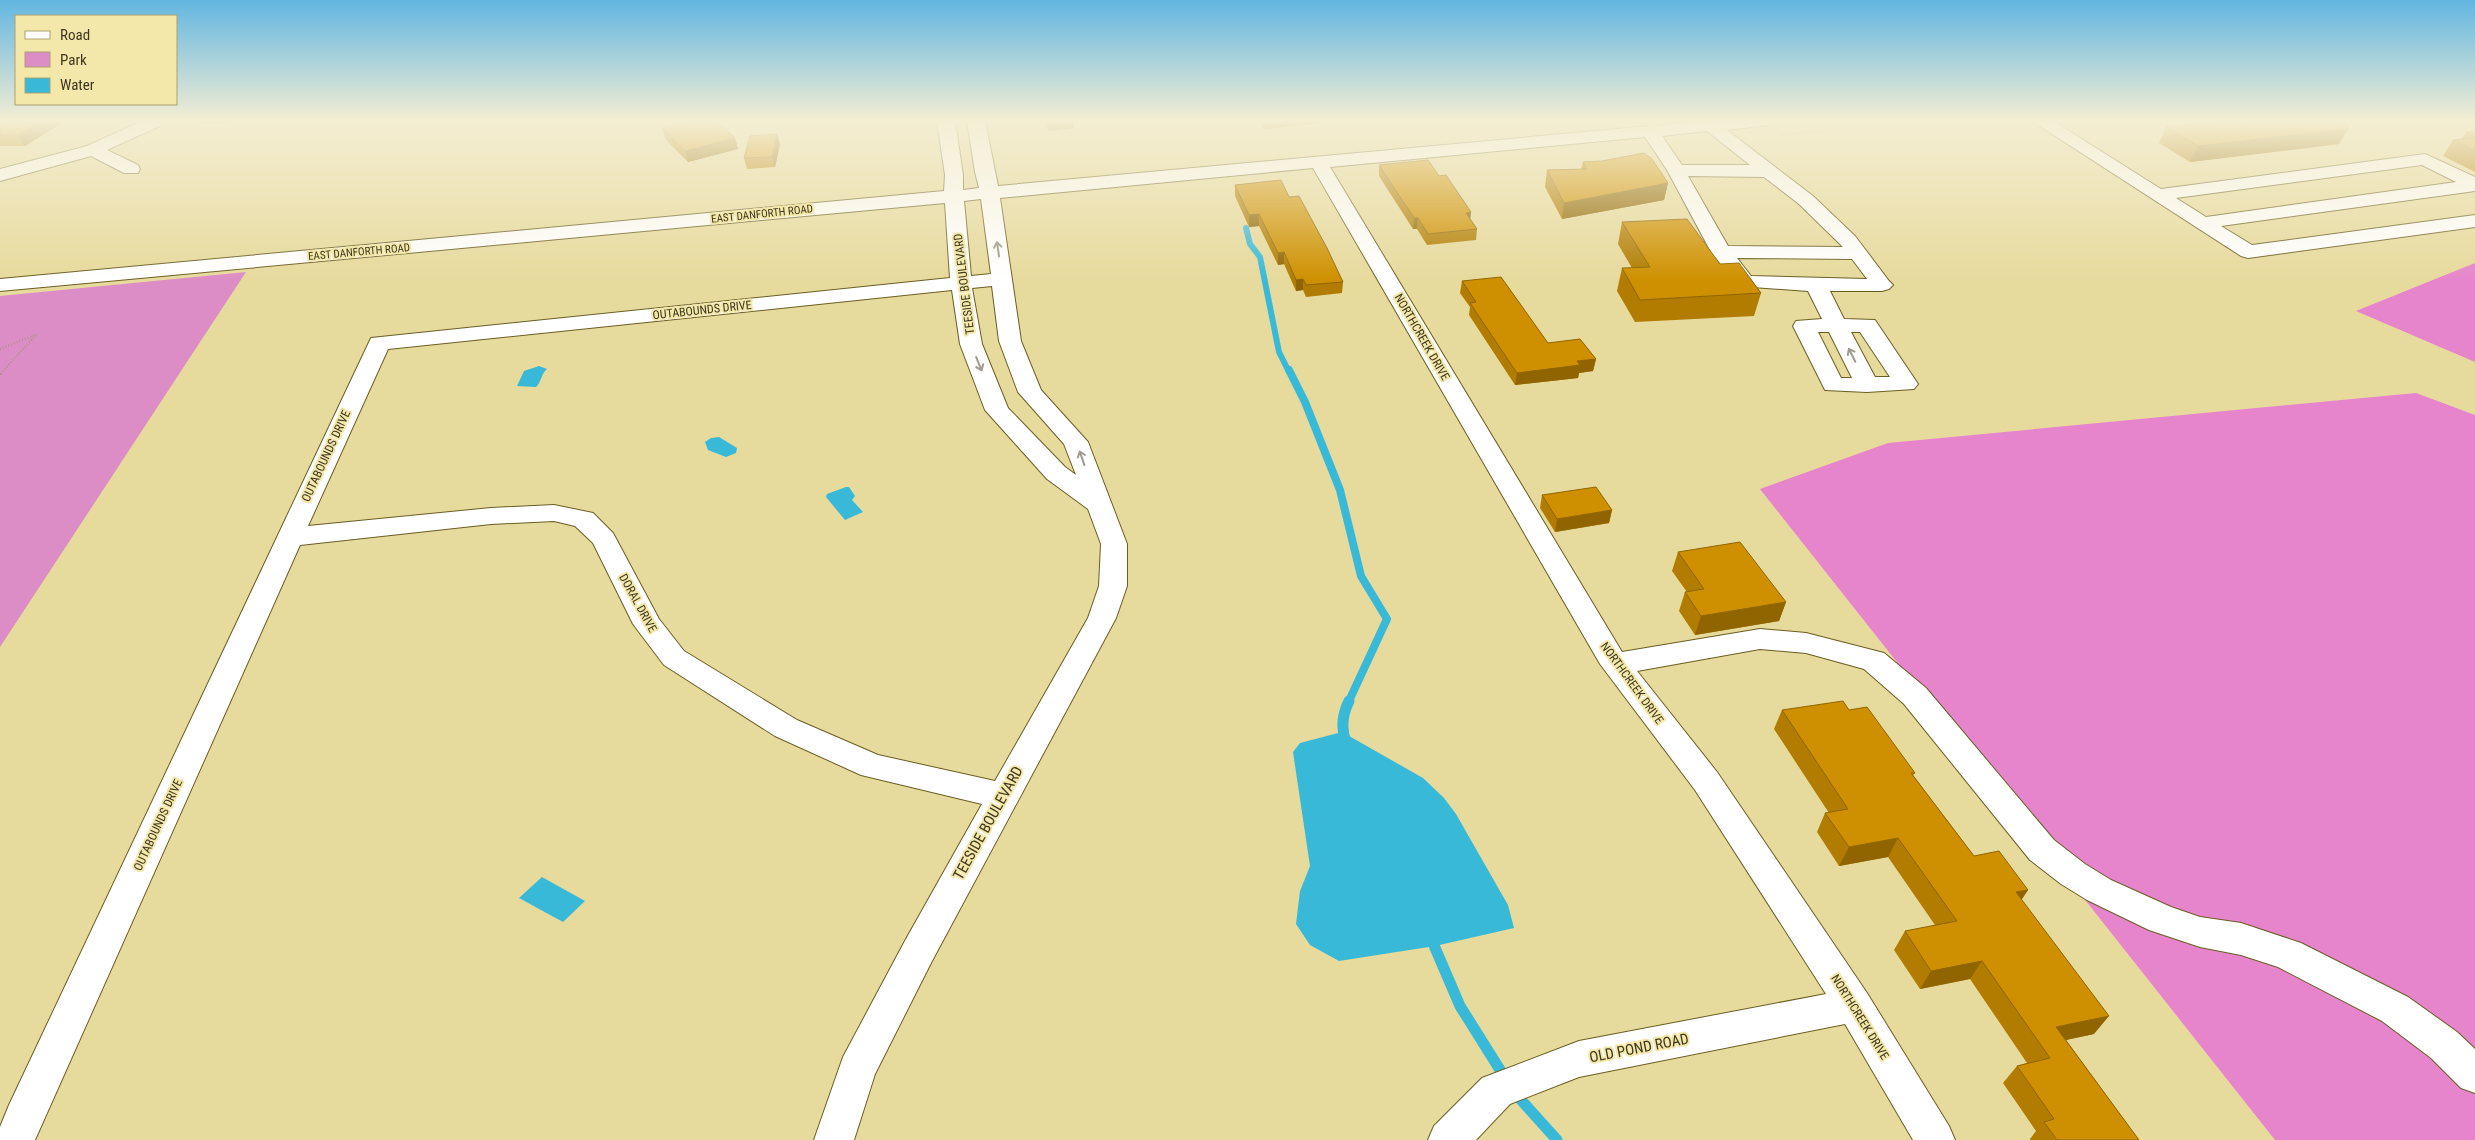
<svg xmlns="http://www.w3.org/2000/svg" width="2475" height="1140" font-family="'Roboto Condensed',sans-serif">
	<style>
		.green { fill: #dc8dc5 }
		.forest { fill: #e685cb }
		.water { fill: #39b9d8 }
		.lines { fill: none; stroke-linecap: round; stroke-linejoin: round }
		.stream-far2 { stroke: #39b9d8; stroke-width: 6 }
		.stream-far1 { stroke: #39b9d8; stroke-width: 8 }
		.stream { stroke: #39b9d8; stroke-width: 11 }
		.minor-casing { stroke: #6a5e23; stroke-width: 2 }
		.path-far1 { stroke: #9b9265; stroke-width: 2.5; stroke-dasharray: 0.5 2.5; stroke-linecap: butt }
		.path { stroke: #9b9265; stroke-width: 3; stroke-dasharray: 1 4; stroke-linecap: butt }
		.minor { fill: #fff; fill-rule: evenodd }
		.wall { fill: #b17c00 }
		.shaded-wall { fill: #906500 }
		.building { fill: #ce9000; stroke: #906500 }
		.oneway { stroke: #9e9b8e }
		.labels { text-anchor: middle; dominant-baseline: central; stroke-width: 4; stroke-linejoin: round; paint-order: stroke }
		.far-street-label { font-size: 11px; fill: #3c371e; stroke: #f4e7aa }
		.street-label { font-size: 12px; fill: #3c371e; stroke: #f4e7aa }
		.near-street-label { font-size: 15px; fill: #3c371e; stroke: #f4e7aa }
	</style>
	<rect width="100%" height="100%" fill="#e7da9d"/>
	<!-- green -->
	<path class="green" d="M246 272 0 647V296Z"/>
	<!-- forest -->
	<path class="forest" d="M2475 263V362L2356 311Z
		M2416 393 2475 415V1140H2275L1760 489 1888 443Z"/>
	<!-- water -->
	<path class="water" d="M539 366 547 369C541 374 541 383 536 387L517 386 524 371Z
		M719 437 737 448 736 453 726 457 708 450 705 442 711 438Z
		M846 487H849L855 496 852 500 863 512 845 520 826 497 827 494Z
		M1342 732 1423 778 1444 798 1456 814 1508 905 1514 928 1435 946 1339 961 1310 945 1296 924 1300 891 1310 866 1293 752 1300 743Z
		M542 877 585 901 563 922 519 898Z"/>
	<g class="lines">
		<!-- stream-far2 -->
		<path class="stream-far2" d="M1246 228 1250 244 1260 257 1279 352 1289 372"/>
		<!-- stream-far1 -->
		<path class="stream-far1" d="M1289 370 1305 402 1340 490 1361 576 1387 619 1348 703"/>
		<!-- stream -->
		<path class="stream" d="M1346 743C1341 729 1342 715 1349 701
			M1430 936 1460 1006 1507 1081
			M1514 1092 1557 1140"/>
		<defs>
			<path id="minor" d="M142 121H165L162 125 107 150 138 165 140 169 138 173H124L91 156 0 181V169L87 146Z
				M937 121H955L963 175V190L979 188 975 172 967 121H985L998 186 1650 126 1708 121H1772L1769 125 1727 130 1813 196 1855 236 1889 281 1893 285 1889 289 1882 291H1830L1844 319 1875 320 1918 384 1914 389 1867 392 1825 390 1793 326 1796 321 1822 319 1808 291 1738 286 1711 252 1667 170 1645 137 1330 167 1622 652 1760 629 1806 633 1884 653 1926 688 2054 840 2085 864 2111 880 2171 907 2200 917 2241 923 2301 943 2408 997 2457 1032 2475 1049V1093L2461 1088 2431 1058 2382 1021 2278 967 2241 955 2200 947 2149 930 2087 900 2061 884 2030 860 1904 704 1864 669 1806 653 1760 649 1637 671 1717 772 1867 993 1949 1126 1955 1140H1913L1845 1024 1579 1077 1510 1104 1476 1140H1428L1434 1126 1482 1078 1579 1041 1826 994 1695 790 1600 664 1313 168 1000 198 1021 341 1041 390 1088 442 1127 544V586L1116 618 932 961 875 1074 854 1140H814L843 1057 906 939 982 804 861 775 775 736 664 665 633 624 593 543 575 526 554 521 491 524 300 545 35 1140H0V1127L9 1105 371 338 950 278 945 203 0 291V279L944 191 945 175ZM1707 131 1750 165H1682L1662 136ZM1688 176 1764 177 1799 204 1843 247 1728 246ZM981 199 991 274 971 276 964 201ZM1737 258 1852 259 1867 279 1751 276ZM992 286 999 341 1018 392 1064 444 1076 475 1065 467 1008 408 982 344 972 288ZM952 290 960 344 985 410 1047 479 1088 509 1101 544 1099 586 1088 618 995 781 878 755 797 720 684 651 659 619 613 533 593 513 554 505 491 508 308 526 388 349ZM1818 332H1829L1852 378H1841ZM1851 332H1860L1890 377H1875Z
				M2032 121H2053L2161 189 2425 154 2475 177V191L2221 226 2252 245 2475 215V227L2248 258 2241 256ZM2422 165 2456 182 2206 217 2176 198Z"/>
		</defs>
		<!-- minor casing -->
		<use href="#minor" class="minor-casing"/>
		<!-- path-far1 -->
		<path class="path-far1" d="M1780 135 1918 121
			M0 349 37 334 2 372"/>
		<!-- path -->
		<path class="path" d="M0 374 3 370"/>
		<!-- minor -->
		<use href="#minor" class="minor"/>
	</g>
	<!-- wall -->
	<path class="wall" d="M0 121H65L25 146H0Z
		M1044 121H1074V128L1048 131Z
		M1259 121H1323V123L1264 129Z
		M2245 121H2330L2348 129 2339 144 2190 162 2159 143 2166 127 2245 123Z
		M662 128 735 138 738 149 688 162 665 139Z
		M2475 131V172L2443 156 2453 140H2461L2466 132Z
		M780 144 775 167 747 169 744 158Z
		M1583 162 1668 183 1664 200 1562 219 1545 187 1547 170 1581 169Z
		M1379 165 1470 219 1477 229 1476 240 1427 245 1417 229H1413L1379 176Z
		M1235 185 1289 197 1343 282 1342 293 1306 297 1303 290 1296 291 1284 264 1278 265 1259 226 1249 227 1235 196Z
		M1622 222 1720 264 1761 293 1754 316 1635 322 1617 291 1622 268H1632L1618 244Z
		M1462 281 1548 343 1596 359 1593 371 1579 373 1578 378 1515 385 1469 315 1470 307 1460 293Z
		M1542 495 1612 510 1609 523 1555 532 1540 508Z
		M1678 552 1786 602 1779 621 1695 635 1679 611 1685 592H1687L1672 571Z
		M1782 710H1849L1915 773 1913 775 1974 856 2028 890 2021 900 2094 1034 2066 1040 2139 1140H2030V1139L2036 1131 2003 1083 2017 1066 2027 1063 1970 979 1920 989 1894 950 1905 931 1935 925 1888 857 1839 866 1817 832 1825 813H1829L1774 729Z"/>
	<!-- shaded-wall -->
	<path class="shaded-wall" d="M42 121H65L25 146 18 135Z
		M202 121H248L204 124Z
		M1047 121H1074V128L1048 131Z
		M1264 121H1323V123L1264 129Z
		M2348 129 2339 144 2190 162 2198 146Z
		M777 134 780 144 775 167 772 157Z
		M735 138 738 149 688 162 685 151Z
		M1668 183 1664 200 1562 219 1564 203Z
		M1471 212 1470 223 1466 213Z
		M1259 214V226L1249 227V215Z
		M1414 218H1418L1417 229H1413Z
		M1284 252V264L1278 265V253Z
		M1303 279V290L1296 291V280Z
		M1596 359 1593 371 1579 373 1578 378 1515 385 1517 373 1577 361Z
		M1612 510 1609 523 1555 532 1557 519Z
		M1786 602 1779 621 1695 635 1701 616Z
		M1898 838 1888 857 1839 866 1849 847Z
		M2028 890 2016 908V892Z
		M1982 961 1970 979 1920 989 1931 971Z
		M2109 1016 2094 1034 2042 1045 2056 1027Z"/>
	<!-- building -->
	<path class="building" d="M0 121H42L18 135H0Z
		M692 121H717L735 138 685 151 662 128Z
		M2225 121H2233L2248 124 2249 121H2330L2348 125V129L2198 146 2166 127Z
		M2475 131V136L2466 132Z
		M777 134 772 157 744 158 750 136Z
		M2475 138V151L2453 140Z
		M1644 153 1652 159 1668 183 1564 203 1547 170 1587 169 1583 162 1602 161Z
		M1428 160 1439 176 1446 175 1471 212 1466 213 1477 229 1428 234 1418 218H1414L1379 165Z
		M1281 180 1289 197 1299 196 1327 248 1343 282 1306 285 1303 279 1296 280 1284 252 1278 253 1259 214 1249 215 1235 185Z
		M1687 219 1720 264 1739 263 1761 293 1640 300 1622 268 1650 267 1622 222Z
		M1501 277 1548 343 1580 339 1596 359 1577 361 1580 365 1517 373 1470 303 1476 302 1462 281Z
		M1596 487 1612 510 1557 519 1542 495Z
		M1740 542 1786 602 1701 616 1685 592 1704 589 1678 552Z
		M1843 701 1849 710 1867 707 1915 773H1911L1974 856 1999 851 2028 890 2016 892 2109 1016 2056 1027 2139 1140H2057L2044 1122 2054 1119 2017 1066 2050 1058 1982 961 1931 971 1905 931 1957 921 1898 838 1849 847 1825 813 1848 809 1782 710Z"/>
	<!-- one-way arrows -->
	<defs><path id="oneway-shaft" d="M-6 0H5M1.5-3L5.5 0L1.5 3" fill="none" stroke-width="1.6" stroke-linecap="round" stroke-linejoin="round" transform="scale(1.25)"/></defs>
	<g class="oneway">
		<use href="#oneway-shaft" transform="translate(998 249) rotate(-98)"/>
		<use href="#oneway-shaft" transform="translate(1852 355) rotate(-117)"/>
		<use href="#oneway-shaft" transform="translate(979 364) rotate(68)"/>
		<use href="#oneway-shaft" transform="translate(1082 458) rotate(-109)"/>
	</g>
	<!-- sky -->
	<linearGradient id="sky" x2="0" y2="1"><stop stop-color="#62b6e2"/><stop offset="0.43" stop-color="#f4eed3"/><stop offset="1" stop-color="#f4eed3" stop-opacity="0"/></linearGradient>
	<rect width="2475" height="280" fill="url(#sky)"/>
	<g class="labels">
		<!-- far-street labels -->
		<g class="far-street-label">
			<text transform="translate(762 214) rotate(-6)">EAST DANFORTH ROAD</text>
			<text transform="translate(359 252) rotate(-5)">EAST DANFORTH ROAD</text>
		</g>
		<!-- street labels -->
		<g class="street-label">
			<text transform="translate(964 284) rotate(-97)">TEESIDE BOULEVARD</text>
			<text transform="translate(702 310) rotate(-6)">OUTABOUNDS DRIVE</text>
			<text transform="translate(1422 337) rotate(60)">NORTHCREEK DRIVE</text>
			<text transform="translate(326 456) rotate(-65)">OUTABOUNDS DRIVE</text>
			<text transform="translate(638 603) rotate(61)">DORAL DRIVE</text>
			<text transform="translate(1632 683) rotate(54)">NORTHCREEK DRIVE</text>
			<text transform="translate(158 825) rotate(-65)">OUTABOUNDS DRIVE</text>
			<text transform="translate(1860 1017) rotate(58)">NORTHCREEK DRIVE</text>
		</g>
		<!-- near-street labels -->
		<g class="near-street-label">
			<text transform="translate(988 823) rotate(-61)">TEESIDE BOULEVARD</text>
			<text transform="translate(1639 1048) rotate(-11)">OLD POND ROAD</text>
		</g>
	</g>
	<!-- legend -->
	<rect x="15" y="15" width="162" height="90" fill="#f4e7aa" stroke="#aaa172"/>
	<rect x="25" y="31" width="25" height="8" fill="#ffffff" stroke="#aaa172"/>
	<text x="60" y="40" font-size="15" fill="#3c371e">Road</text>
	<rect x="25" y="52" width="25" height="15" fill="#dc8dc5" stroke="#aaa172"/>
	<text x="60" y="65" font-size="15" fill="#3c371e">Park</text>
	<rect x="25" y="78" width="25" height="15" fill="#39b9d8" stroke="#aaa172"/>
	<text x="60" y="90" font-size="15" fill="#3c371e">Water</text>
</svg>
